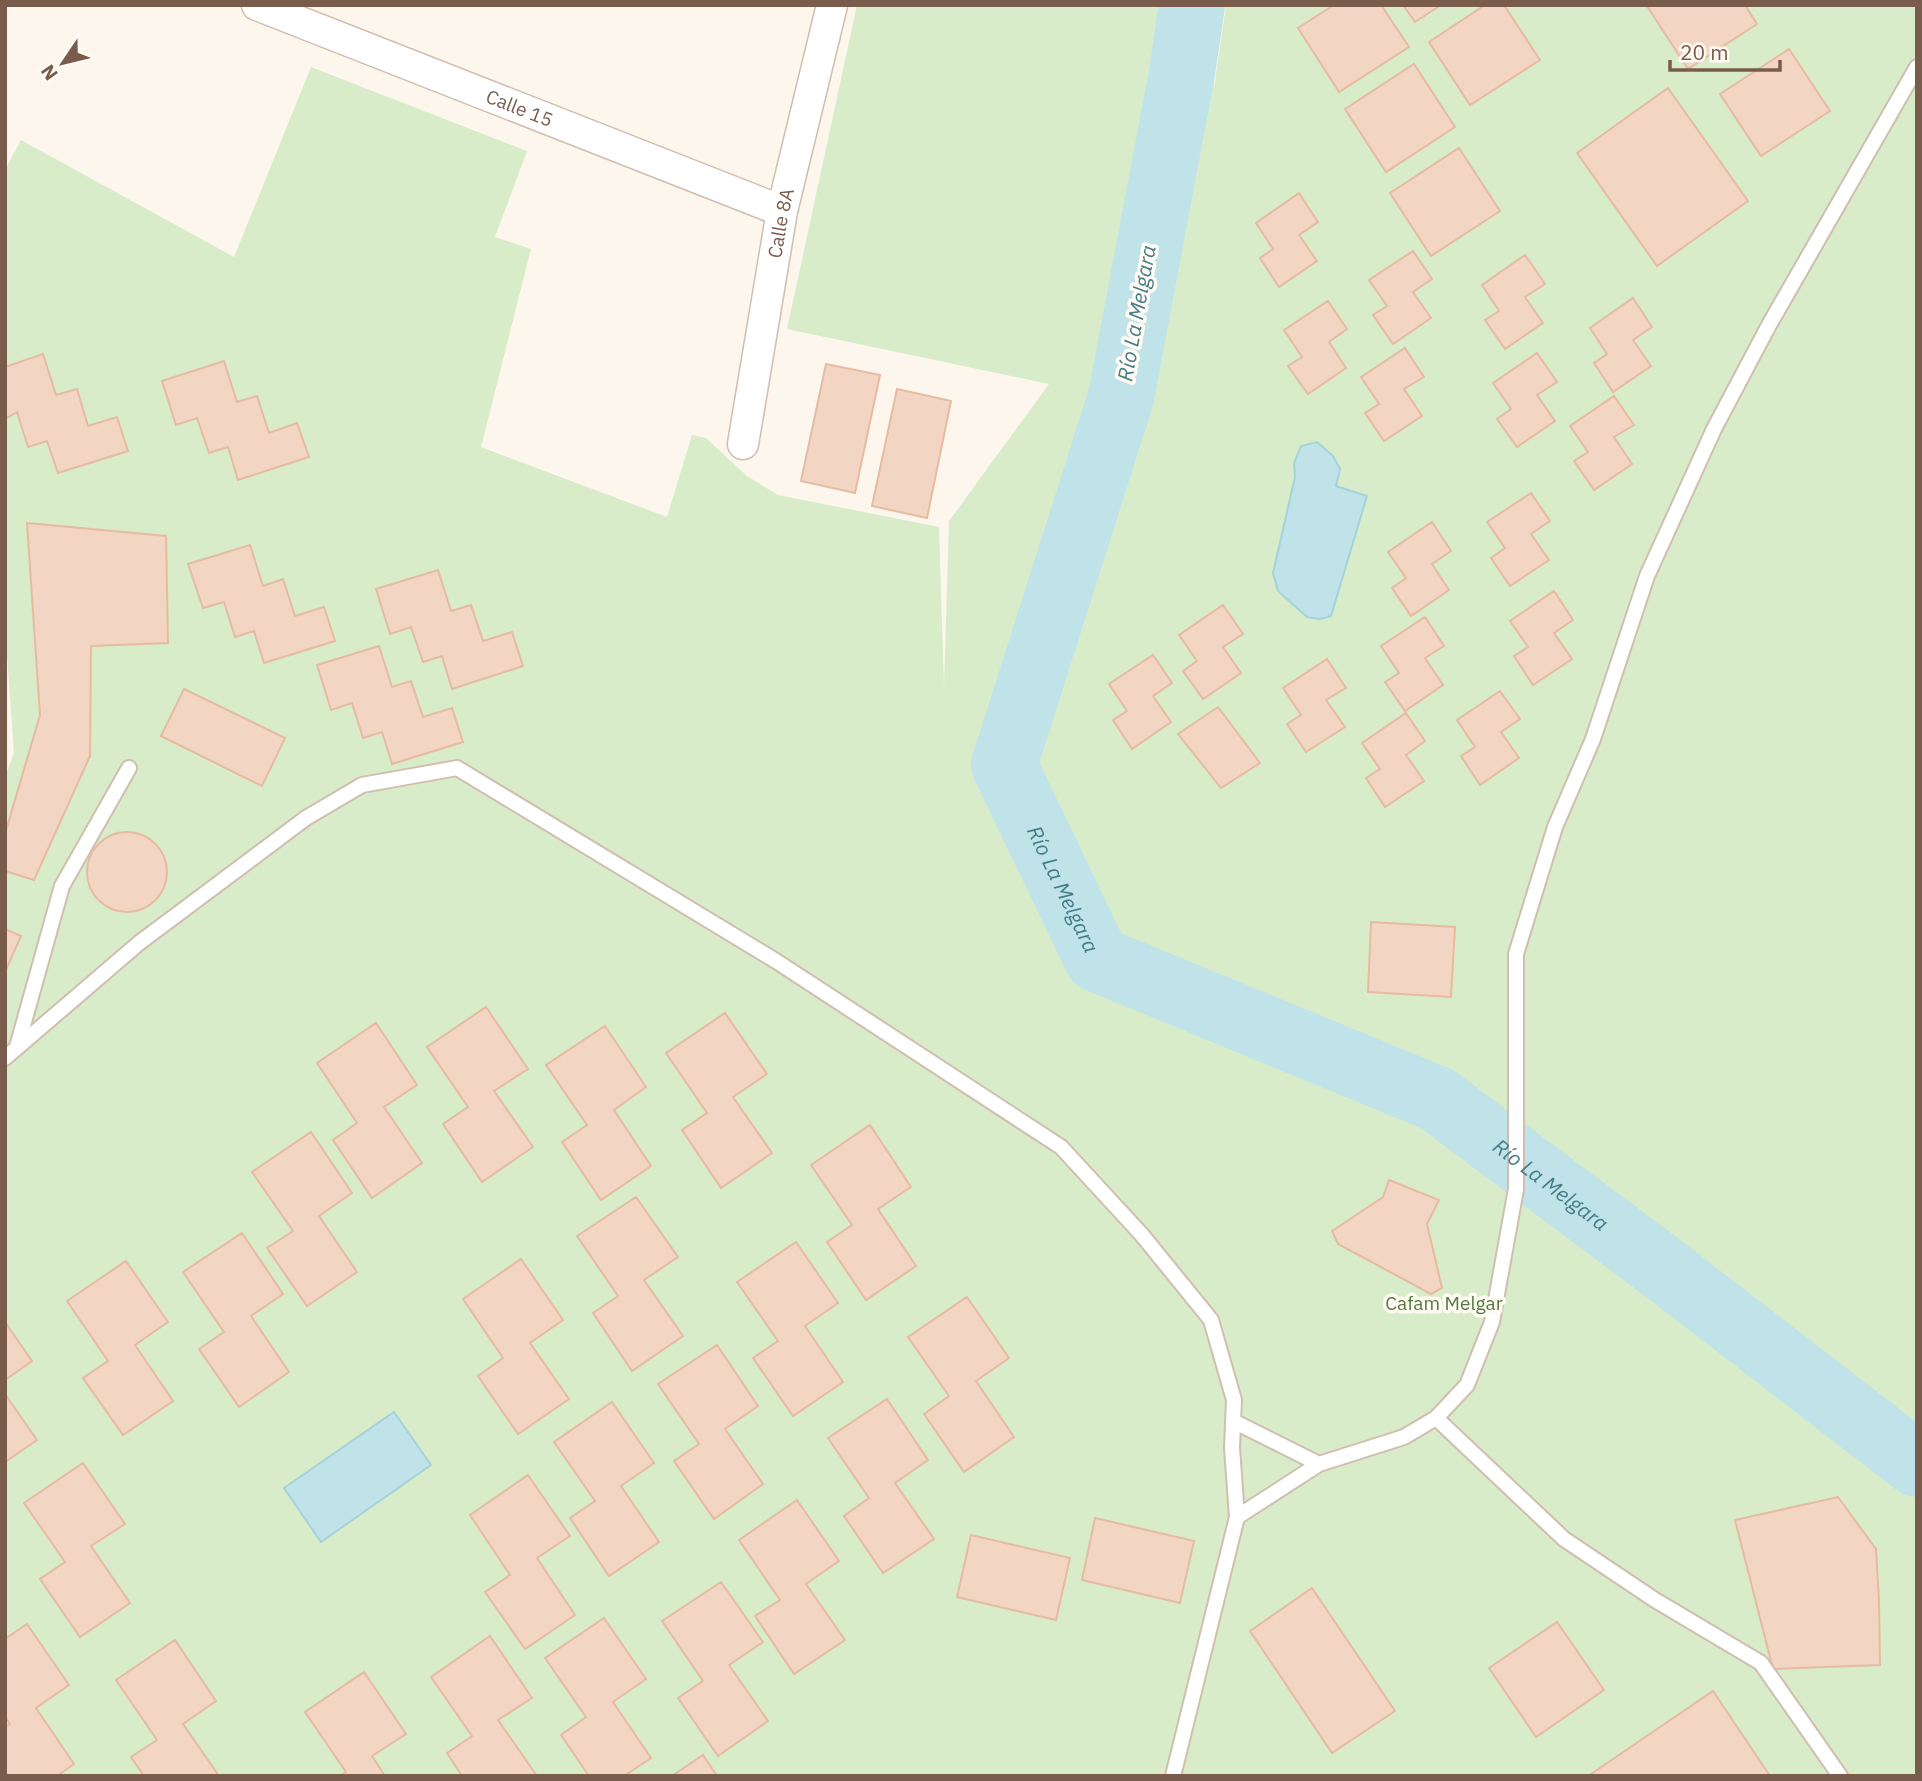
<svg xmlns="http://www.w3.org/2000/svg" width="1922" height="1781" font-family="'IBM Plex Sans',sans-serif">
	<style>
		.green { fill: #d8ecc9 }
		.water { fill: #bfe3e8; stroke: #a5d3da; stroke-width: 2 }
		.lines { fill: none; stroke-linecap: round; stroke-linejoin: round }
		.river { stroke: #bfe3e8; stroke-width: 66 }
		.building { fill: #f3d5c3; stroke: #e6bba3; stroke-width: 2 }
		.service-casing { stroke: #d1beb0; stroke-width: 18 }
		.minor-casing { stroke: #d1beb0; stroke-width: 33 }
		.service { stroke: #fff; stroke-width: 14 }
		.minor { stroke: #fff; stroke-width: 30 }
		.labels { text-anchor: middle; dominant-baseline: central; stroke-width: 7; stroke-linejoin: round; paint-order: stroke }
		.street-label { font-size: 19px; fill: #7a5c4d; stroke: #fffaf3 }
		.park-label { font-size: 19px; fill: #537a41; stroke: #fffaf3 }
		.water-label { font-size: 21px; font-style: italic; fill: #437c86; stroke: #fffaf3 }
	</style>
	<rect width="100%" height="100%" fill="#fdf6ec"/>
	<!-- green -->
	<path class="green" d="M857 5H1222L1212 53 1214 88 1226 5H1917V1776H5V776L14 753 5 628V170L21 140 234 257 311 67 527 151 495 237 531 249 481 447 667 517 692 435 706 438 747 476 778 495 939 527 944 687 949 521 1049 384 787 329Z"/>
	<!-- water -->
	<path class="water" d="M1317 442 1333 456 1340 469 1336 486 1367 496 1331 616 1320 619 1307 617 1278 591 1273 573 1295 477 1294 463 1301 446Z
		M394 1412 431 1465 321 1542 284 1488Z"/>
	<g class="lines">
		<!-- river -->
		<path class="river" id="s1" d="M1192 5 1182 73 1121 397 1004 765 1097 959 1437 1099 1660 1266 1917 1464"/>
	</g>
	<!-- building -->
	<path class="building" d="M1334 5H1381L1409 47 1339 92 1298 28Z
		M1403 5H1441L1415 22Z
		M1485 5H1504L1540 60 1470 105 1429 42Z
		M1745 5 1757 24 1688 69 1647 6Z
		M1789 49 1830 111 1761 156 1720 94Z
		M1414 64 1455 127 1386 172 1345 109Z
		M1668 88 1748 201 1657 266 1577 153Z
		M1459 148 1500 211 1431 256 1390 193Z
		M1299 193 1318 222 1299 235 1317 261 1279 287 1260 258 1273 249 1256 223Z
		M1413 251 1432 279 1413 292 1431 318 1393 344 1373 315 1387 306 1369 280Z
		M1525 255 1545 284 1525 297 1543 323 1505 349 1485 320 1499 311 1482 285Z
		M1633 298 1652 327 1633 340 1651 366 1613 392 1594 363 1607 354 1590 328Z
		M1328 301 1347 329 1329 342 1346 368 1308 394 1288 366 1302 357 1284 330Z
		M1405 348 1424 377 1404 389 1422 416 1384 441 1365 413 1379 404 1361 377Z
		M1537 353 1557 382 1537 395 1555 421 1517 447 1497 419 1511 409 1493 383Z
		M43 354 56 395 77 389 88 426 117 417 128 451 58 473 47 441 28 447 17 412 5 419V367Z
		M224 361 237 402 257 396 269 433 297 423 309 457 238 480 228 447 209 453 197 418 176 425 162 381Z
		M826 364 880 375 855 493 801 481Z
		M897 389 951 401 927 518 872 506Z
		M1614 396 1634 425 1614 437 1632 464 1594 490 1574 461 1588 452 1570 426Z
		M1531 493 1550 521 1531 534 1549 560 1510 586 1491 558 1505 548 1487 522Z
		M1432 522 1451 551 1432 564 1449 590 1411 616 1392 588 1406 578 1388 552Z
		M27 523 166 536 168 643 91 646 90 756 34 880 5 871V834L40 715Z
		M250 545 263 586 283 579 295 616 324 607 335 641 264 663 254 631 235 637 224 602 203 608 188 564Z
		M438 570 451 611 471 605 483 641 512 632 523 666 452 689 442 656 423 662 411 627 390 634 376 589Z
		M1554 591 1573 620 1554 633 1572 659 1533 685 1514 656 1528 647 1510 621Z
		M1223 605 1243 634 1223 647 1241 673 1203 699 1183 671 1197 661 1179 635Z
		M1425 617 1444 646 1425 658 1443 685 1405 711 1385 682 1399 673 1381 646Z
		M379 646 392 687 411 681 423 717 452 708 463 742 392 764 382 732 363 738 352 703 331 710 317 665Z
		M1153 655 1172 683 1153 696 1171 722 1132 749 1113 720 1127 711 1109 684Z
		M1327 659 1346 688 1326 700 1345 727 1306 752 1287 724 1301 715 1283 688Z
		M184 689 285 738 262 786 161 736Z
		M1500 691 1520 719 1501 732 1519 758 1480 785 1461 756 1475 747 1457 720Z
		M1218 707 1260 763 1221 788 1178 734Z
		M1406 713 1425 741 1406 755 1424 781 1385 807 1366 778 1380 769 1362 743Z
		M87 872a40 40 0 1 1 80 0a40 40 0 1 1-80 0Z
		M1371 922 1455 927 1451 997 1368 992Z
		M5 929 21 936 5 972Z
		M486 1007 528 1069 494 1091 533 1147 482 1182 443 1124 468 1107 427 1047Z
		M725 1013 767 1074 733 1097 772 1153 721 1188 682 1130 707 1113 666 1053Z
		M376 1023 417 1085 384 1107 422 1163 372 1198 333 1140 357 1123 317 1063Z
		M605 1026 646 1087 614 1110 651 1166 601 1200 562 1142 587 1125 546 1065Z
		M870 1125 911 1187 878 1209 916 1266 866 1300 827 1242 852 1225 811 1165Z
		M311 1132 352 1193 319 1216 357 1272 307 1306 267 1248 293 1231 252 1172Z
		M1389 1180 1439 1200 1427 1224 1442 1288 1431 1294 1338 1244 1332 1231 1383 1197Z
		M636 1197 678 1257 644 1280 683 1336 632 1371 593 1313 618 1296 577 1236Z
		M242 1233 283 1294 251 1316 289 1372 239 1407 199 1349 224 1332 183 1272Z
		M796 1242 838 1303 805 1326 843 1382 793 1416 753 1358 778 1341 737 1282Z
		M521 1259 563 1320 530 1343 569 1399 518 1434 478 1376 503 1358 463 1299Z
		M126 1261 168 1322 135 1345 173 1401 123 1435 83 1378 108 1361 67 1301Z
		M967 1297 1009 1358 976 1381 1014 1437 964 1472 924 1414 949 1396 908 1337Z
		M5 1322 32 1361 5 1380Z
		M717 1345 758 1406 725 1429 763 1484 714 1519 674 1461 699 1444 658 1384Z
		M5 1394 37 1440 5 1462Z
		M887 1399 928 1460 895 1483 934 1539 883 1573 844 1516 869 1498 828 1438Z
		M612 1402 654 1463 621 1486 659 1542 609 1576 570 1518 595 1501 554 1442Z
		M83 1463 125 1524 91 1546 130 1603 80 1637 40 1579 65 1562 24 1503Z
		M528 1475 570 1536 537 1558 575 1615 525 1649 485 1592 510 1575 470 1515Z
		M1838 1497 1876 1549 1879 1601 1880 1665 1773 1669 1735 1520Z
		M797 1500 839 1561 806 1584 845 1640 794 1674 755 1616 780 1600 739 1540Z
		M1095 1518 1194 1541 1180 1603 1082 1580Z
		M971 1535 1070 1558 1056 1620 957 1597Z
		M721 1582 763 1642 729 1665 768 1721 718 1756 678 1698 703 1681 662 1621Z
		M1312 1588 1395 1711 1332 1753 1250 1631Z
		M604 1618 646 1679 613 1702 651 1758 624 1776H589L561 1735 586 1717 545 1658Z
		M1557 1622 1604 1690 1536 1737 1489 1668Z
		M27 1624 69 1685 36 1708 74 1764 57 1776H8L5 1771V1727L10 1724 5 1717V1639Z
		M490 1636 532 1698 498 1720 537 1776H462L447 1753 472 1736 431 1677Z
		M175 1640 216 1701 183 1724 219 1776H144L131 1757 157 1740 116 1680Z
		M364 1672 406 1734 372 1756 385 1776H340L346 1772 305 1712Z
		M1713 1691 1770 1776H1592L1591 1774Z
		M703 1755 717 1776H672Z"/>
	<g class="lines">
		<defs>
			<path id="service" d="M17 1047 62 886 129 768
				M5 1058 139 943 306 818 362 785 457 768 776 961 1061 1147 1142 1235 1211 1320 1234 1400 1232 1448 1237 1517 1173 1776
				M1436 1418 1564 1539 1655 1600 1761 1663 1840 1776
				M1233 1421 1319 1464
				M1237 1517 1319 1464 1404 1437 1436 1418 1467 1385 1492 1322 1516 1189V954L1555 827 1593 739 1647 576 1714 429 1769 325 1917 67"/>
			<g id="minor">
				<path id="s2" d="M257 5 782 211"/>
				<path id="s3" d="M743 444 782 211 832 5"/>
			</g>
		</defs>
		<!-- service casing -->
		<use href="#service" class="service-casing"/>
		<!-- minor casing -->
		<use href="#minor" class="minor-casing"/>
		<!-- service -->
		<use href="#service" class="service"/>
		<!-- minor -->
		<use href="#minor" class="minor"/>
	</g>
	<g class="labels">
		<!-- street labels -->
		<g class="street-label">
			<text stroke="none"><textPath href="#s2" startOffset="282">Calle 15</textPath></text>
			<text stroke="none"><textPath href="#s3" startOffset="224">Calle 8A</textPath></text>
		</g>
		<!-- park labels -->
		<g class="park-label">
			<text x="1444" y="1303">Cafam Melgar</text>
		</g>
		<!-- water labels -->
		<g class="water-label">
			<text transform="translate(1136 313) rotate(-80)">Río La Melgara</text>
			<text stroke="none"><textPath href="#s1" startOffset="922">Río La Melgara</textPath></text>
			<text stroke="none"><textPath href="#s1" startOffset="1510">Río La Melgara</textPath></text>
		</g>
	</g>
	<!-- border -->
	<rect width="1922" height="1781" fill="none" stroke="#7a5c4d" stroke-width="14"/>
	<!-- north arrow -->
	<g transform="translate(63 63) rotate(235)" stroke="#fffaf3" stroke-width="5" paint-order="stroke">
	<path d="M0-5L12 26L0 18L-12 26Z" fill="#7a5c4d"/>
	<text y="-10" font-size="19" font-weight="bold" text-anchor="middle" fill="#7a5c4d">N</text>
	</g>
	<!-- scale -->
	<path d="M1670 60v10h110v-10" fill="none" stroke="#7a5c4d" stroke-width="3.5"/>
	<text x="1680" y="60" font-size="21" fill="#7a5c4d" stroke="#fffaf3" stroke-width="5" paint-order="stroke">20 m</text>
</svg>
